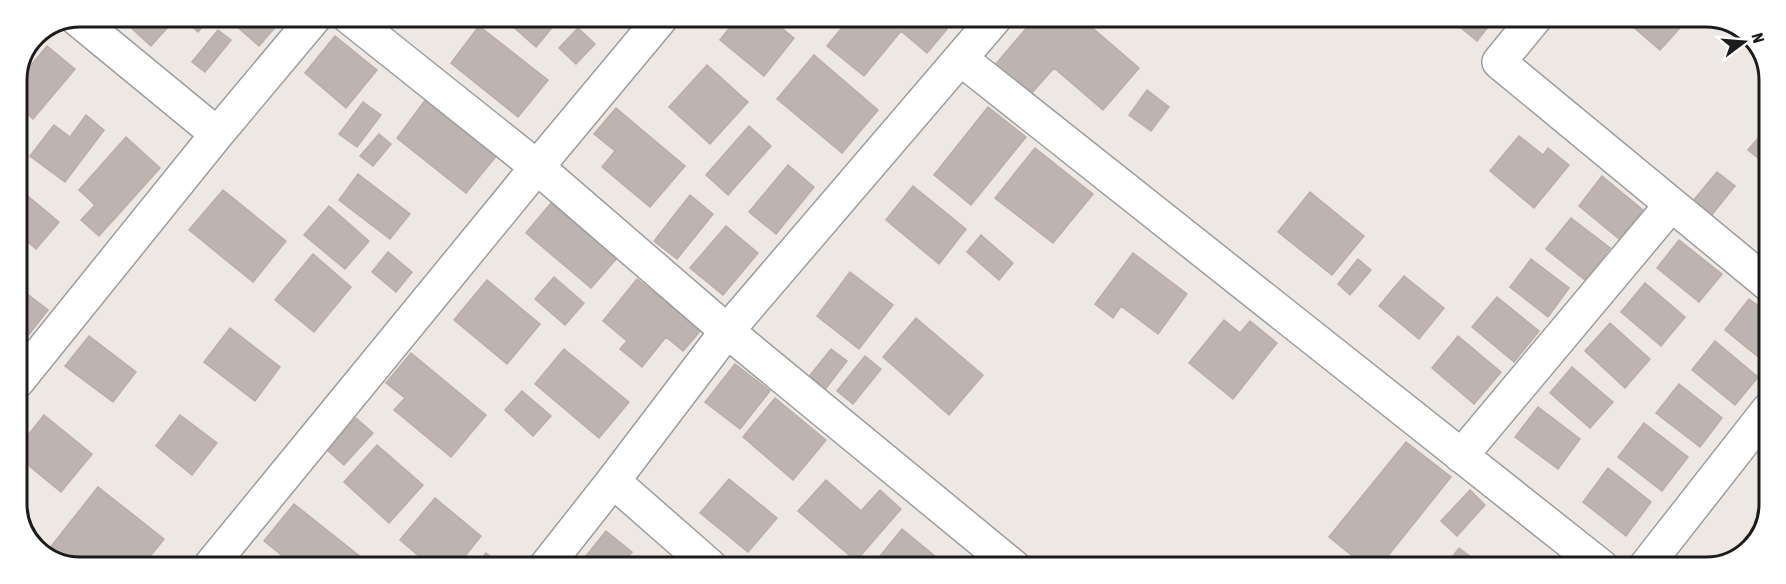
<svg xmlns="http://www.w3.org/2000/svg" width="1786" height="584" font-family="'Asap Condensed',sans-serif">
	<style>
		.building { fill: #bdb3b0; stroke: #bdada7; stroke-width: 1.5 }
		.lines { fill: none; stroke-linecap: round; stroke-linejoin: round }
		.minor-casing { stroke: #9d9d9d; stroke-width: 36 }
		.minor { stroke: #fff; stroke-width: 33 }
		.rim { fill: none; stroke: #1c1c1c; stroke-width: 3 }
	</style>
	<rect width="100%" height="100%" fill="#ede8e3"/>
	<!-- building -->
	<path class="building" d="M137 17H177L151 46 129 26Z
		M181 17H211L198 32Z
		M226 17H284L259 46Z
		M502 17H561L536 47Z
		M738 17H768L794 38 764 76 720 40Z
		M850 18H933L947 29 927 53 901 31 864 76 827 46Z
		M1035 18H1081L1139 68 1103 110 1054 68 1030 95 995 65Z
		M1449 18H1495L1477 41Z
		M1624 19H1688L1660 50Z
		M479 26 548 80 518 117 451 63Z
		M578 28 595 44 576 64 559 48Z
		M218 30 231 40 205 72 192 62Z
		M335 36 377 70 346 108 305 73Z
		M47 46 75 69 33 119 17 105V82Z
		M814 55 878 110 842 153 777 99Z
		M707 65 748 102 710 144 669 107Z
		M1147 90 1169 107 1151 131 1129 115Z
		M426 99 497 155 466 193 397 138Z
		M363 102 381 115 357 147 339 134Z
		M988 107 1026 137 971 205 934 175Z
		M616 108 685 166 650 207 602 167 615 151 594 134Z
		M86 115 104 130 65 182 30 156 54 125 70 137Z
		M1769 125V167L1748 150Z
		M749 126 771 146 728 195 706 175Z
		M379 134 391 144 373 166 360 156Z
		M1519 136 1543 155 1548 148 1569 165 1534 208 1490 171Z
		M126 137 160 168 99 236 81 220 95 205 79 190Z
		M1035 148 1093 194 1053 243 995 198Z
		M788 165 814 187 776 234 749 212Z
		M1717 172 1735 186 1711 216 1693 201Z
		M358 174 410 214 390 239 339 200Z
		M1602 176 1643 210 1619 239 1579 206Z
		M913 186 966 229 939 264 886 220Z
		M17 187 59 222 36 249 27 241 19 249 17 246Z
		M223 190 286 241 253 282 189 230Z
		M1310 192 1364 236 1332 275 1278 232Z
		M690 195 713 214 677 259 654 241Z
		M551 203 617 258 591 288 526 233Z
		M329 206 369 241 345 269 304 235Z
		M1571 218 1610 248 1585 280 1546 249Z
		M726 226 758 253 723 295 690 268Z
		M981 235 1013 263 999 280 967 252Z
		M1679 240 1722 274 1699 302 1657 268Z
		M388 252 412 272 396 292 372 272Z
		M1133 253 1187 294 1158 334 1121 306 1113 318 1095 304Z
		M313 254 351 287 314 332 275 300Z
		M1358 259 1371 270 1350 295 1338 284Z
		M1531 259 1569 288 1548 317 1510 287Z
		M850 272 893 305 859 349 817 316Z
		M1404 276 1444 308 1419 339 1379 306Z
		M554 277 584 303 565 325 535 299Z
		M637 279 701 330 683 351 666 337 642 367 620 349 627 341 603 321Z
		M487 280 540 324 507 364 454 320Z
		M1645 283 1685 317 1661 346 1621 312Z
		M22 290 48 310 21 345 17 342V297Z
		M1497 297 1539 331 1514 362 1472 327Z
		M1749 299 1768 313 1767 364 1725 330Z
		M916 318 983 375 949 415 883 357Z
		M1224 320 1240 333 1250 321 1277 343 1233 399 1189 363Z
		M1610 323 1650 359 1625 388 1585 351Z
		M230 328 280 367 255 401 204 362Z
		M89 336 136 372 113 402 65 366Z
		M1458 336 1501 372 1474 404 1432 368Z
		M1715 341 1758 377 1735 405 1692 370Z
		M564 349 629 402 599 438 535 384Z
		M831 349 847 361 824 391 808 378Z
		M411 353 486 415 451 457 394 410 405 398 386 383Z
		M865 356 881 369 853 404 837 391Z
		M735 364 770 391 740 429 705 402Z
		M1572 367 1613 402 1590 428 1550 393Z
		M1679 384 1722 418 1700 447 1656 413Z
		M522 391 551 416 533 436 505 410Z
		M775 398 826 440 793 480 743 437Z
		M1538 407 1580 439 1558 469 1515 437Z
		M44 415 92 454 61 492 17 456V449Z
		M180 415 217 443 192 475 156 446Z
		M356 418 373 433 344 465 327 450Z
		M1644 423 1688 457 1662 491 1618 457Z
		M1406 442 1451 477 1379 567H1366L1329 537Z
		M377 445 423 485 389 523 344 482Z
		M1608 468 1651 502 1626 536 1583 502Z
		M729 479 777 518 748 552 700 513Z
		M826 480 861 511 880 490 901 509 856 561 798 511Z
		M98 487 164 539 143 565H63L45 554Z
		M1470 490 1485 505 1457 536 1441 521Z
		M435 498 481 536 457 566H443L432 556 426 562 400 540Z
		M294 504 372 566H295L264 541Z
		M902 529 947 566H872Z
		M606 531 632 552 621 566H578Z
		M1459 548 1484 567H1445Z
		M486 553 502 566H475Z"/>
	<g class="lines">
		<defs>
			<path id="minor" d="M349 17 537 167 727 331 1014 567
				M76 18 217 134
				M1535 18 1499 62 1768 284
				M961 59 1602 567
				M17 382 217 134 315 17
				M1461 456 1671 205
				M613 481 710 566
				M211 565 537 167 662 17
				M546 566 613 481 727 331 995 18
				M1645 567 1768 410"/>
		</defs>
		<!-- minor casing -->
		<use href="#minor" class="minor-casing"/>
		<!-- minor -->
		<use href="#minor" class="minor"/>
	</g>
	<!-- crop -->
	<path d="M0 0H1786V584H0ZM80 27H1706A53 53 0 0 1 1759 80V504A53 53 0 0 1 1706 557H80A53 53 0 0 1 27 504V80A53 53 0 0 1 80 27Z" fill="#fff" fill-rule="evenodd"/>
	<path class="rim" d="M80 27H1706A53 53 0 0 1 1759 80V504A53 53 0 0 1 1706 557H80A53 53 0 0 1 27 504V80A53 53 0 0 1 80 27Z"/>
	<!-- north arrow -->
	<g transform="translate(1744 42) rotate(74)" stroke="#ffffff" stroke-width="4.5" paint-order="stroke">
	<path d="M0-4.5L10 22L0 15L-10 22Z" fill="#1c1c1c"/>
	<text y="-9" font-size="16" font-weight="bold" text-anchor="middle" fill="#1c1c1c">N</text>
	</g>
</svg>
